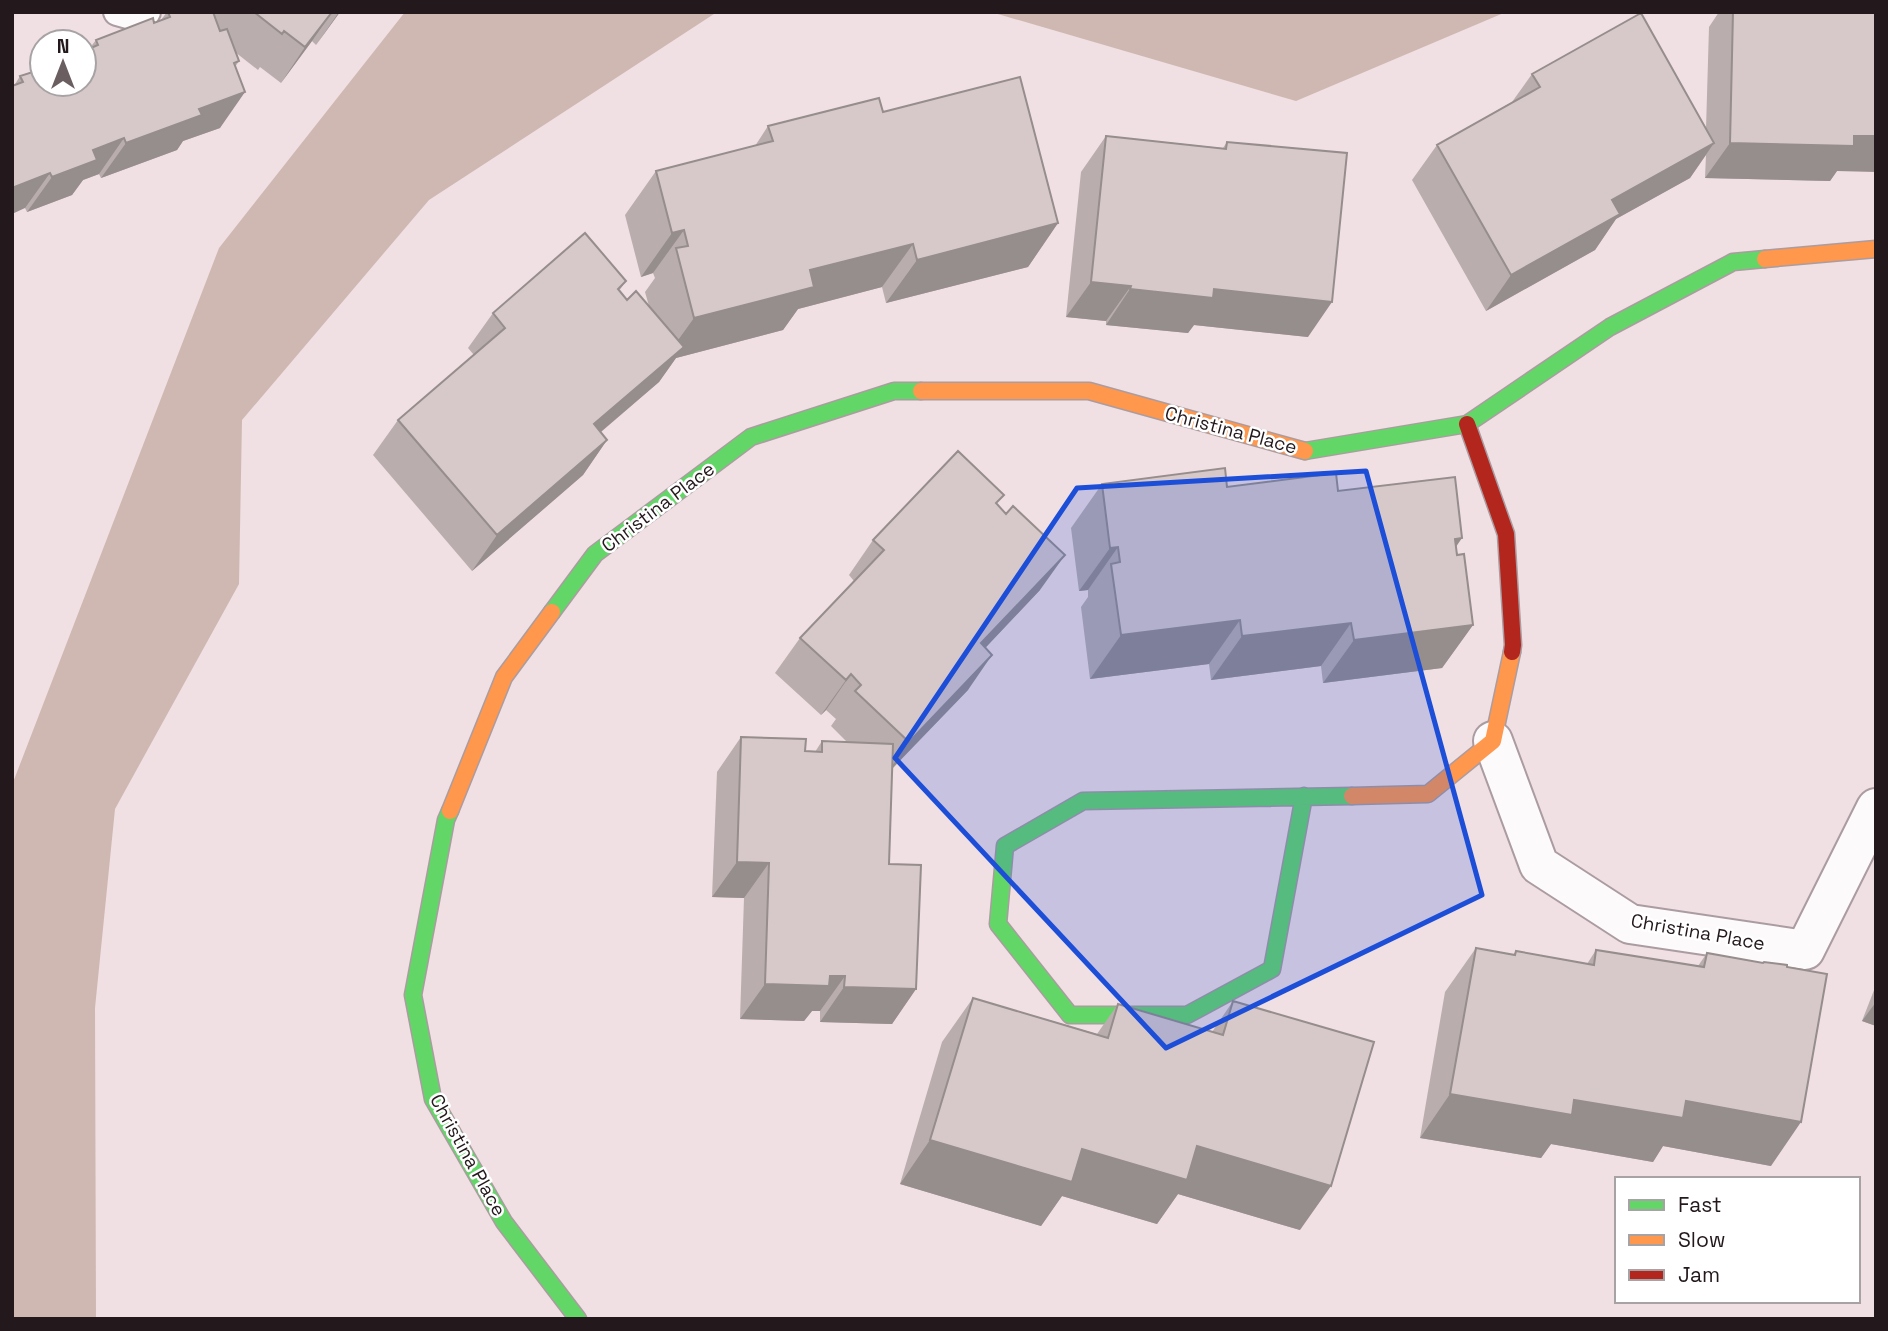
<svg xmlns="http://www.w3.org/2000/svg" width="1888" height="1331" font-family="'Space Grotesk',sans-serif">
	<style>
		.forest { fill: #cfb8b1 }
		.lines { fill: none; stroke-linecap: round; stroke-linejoin: round }
		.lane-casing { stroke: #aa9ca0; stroke-width: 30 }
		.street-casing { stroke: #aa9ca0; stroke-width: 42 }
		.fast-casing { stroke: #aa9ca0; stroke-width: 19 }
		.slow-casing { stroke: #aa9ca0; stroke-width: 19 }
		.jam-casing { stroke: #aa9ca0; stroke-width: 19 }
		.lane { stroke: #fdfafb; stroke-width: 26 }
		.street { stroke: #fdfafb; stroke-width: 38 }
		.fast { stroke: #63d668; stroke-width: 16 }
		.slow { stroke: #ff974d; stroke-width: 16 }
		.jam { stroke: #b3261e; stroke-width: 16 }
		.wall { fill: #b9adae }
		.shaded-wall { fill: #968d8d }
		.building { fill: #d7c9ca; stroke: #968d8d; stroke-width: 2 }
		.marked { fill: #1d4ed8; fill-opacity: 0.2; stroke: #1d4ed8; stroke-width: 5; stroke-linejoin: round }
		.labels { text-anchor: middle; dominant-baseline: central; stroke-width: 5; stroke-linejoin: round; paint-order: stroke }
		.street-label { font-size: 19px; fill: #23181b; stroke: #fff }
	</style>
	<rect width="100%" height="100%" fill="#f0dfe3"/>
	<!-- forest -->
	<path class="forest" d="M405 12H717L429 200 242 420 239 584 115 809 95 1008 96 1319H12V785L219 248Z
		M991 12H1506L1296 101Z"/>
	<g class="lines">
		<defs>
			<path id="lane" d="M117 12 142 19 147 12"/>
			<path id="street" d="M1493 741 1539 865 1630 924 1805 950 1876 808"/>
			<path id="fast" d="M1305 451 1467 424 1610 327 1733 262 1765 259
				M552 612 595 554 751 437 894 391H921
				M1304 796 1272 969 1187 1015H1070L998 924 1005 846 1083 801 1352 796
				M450 811 446 820 413 995 433 1099 504 1222 578 1319"/>
			<path id="slow" d="M1765 259 1876 249
				M921 391H1089L1305 451
				M1352 796 1428 794 1493 741 1512 652
				M450 811 504 677 552 612"/>
			<path id="jam" d="M1467 424 1506 534 1513 645 1512 652"/>
		</defs>
		<!-- lane casing -->
		<use href="#lane" class="lane-casing"/>
		<!-- street casing -->
		<use href="#street" class="street-casing"/>
		<!-- fast casing -->
		<use href="#fast" class="fast-casing"/>
		<!-- slow casing -->
		<use href="#slow" class="slow-casing"/>
		<!-- jam casing -->
		<use href="#jam" class="jam-casing"/>
		<!-- lane -->
		<use href="#lane" class="lane"/>
		<!-- street -->
		<use href="#street" class="street"/>
		<!-- fast -->
		<use href="#fast" class="fast"/>
		<!-- slow -->
		<use href="#slow" class="slow"/>
		<!-- jam -->
		<use href="#jam" class="jam"/>
	</g>
	<!-- wall -->
	<path class="wall" d="M167 12H340L316 45 312 41 281 83 260 67 258 70 235 52 239 61 235 67 220 128 183 141 177 150 101 178 99 174 83 180 72 195 27 212 25 208 14 86 20 76 40 69 42 67V84L89 49 96 40 161 20Z
		M1719 12H1876L1837 171 1830 181 1705 178 1706 155 1690 178 1616 219 1595 250 1486 311 1412 180 1437 145 1512 102 1532 74 1706 129 1709 27Z
		M883 112 1058 223 1028 267 886 303 882 287 798 309 783 330 676 358 659 382 601 432 607 440 583 475 472 571 373 455 398 420 474 355 468 348 493 313 626 281 619 291 627 300 649 306 645 292 655 278 653 273 641 277 625 215 656 171 755 146 768 126Z
		M1106 136 1223 148 1227 142 1308 337 1194 325 1188 333 1106 325V321L1066 317 1081 172Z
		M1102 484 1227 487 1338 491 1456 547 1473 625 1442 668 1323 683 1321 666 1211 680 1209 664 1090 679 1081 607 1088 597V590L1079 591 1071 528Z
		M997 505 1040 590 985 648 968 690 892 769 889 864 916 989 892 1024 820 1022V1011H812L804 1021 740 1019 744 898 712 897 717 772 741 737 805 751 815 752 822 741 847 742 831 726 836 719 826 710 821 715 775 673 800 638 854 581 849 575 873 540Z
		M1476 948 1513 955 1516 951 1587 964 1596 950 1698 966 1707 953 1771 1166 1663 1146 1653 1162 1551 1144 1541 1158 1420 1138 1445 992Z
		M1876 985V1026L1862 1021Z
		M973 998 1097 1034 1118 1004 1212 1032 1233 1001 1300 1230 1178 1194 1157 1224 1062 1196 1041 1226 900 1184 942 1042Z"/>
	<!-- shaded-wall -->
	<path class="shaded-wall" d="M332 12 312 41 281 83 305 47Z
		M339 12H340L316 45Z
		M245 92 220 128 183 141 177 150 101 178 126 143 199 109Z
		M1854 136H1876V172L1837 171 1830 181 1705 178 1730 143Z
		M124 138 99 174 83 180 72 195 27 212 52 177 93 150Z
		M1714 143 1690 178 1616 219 1595 250 1486 311 1511 275 1612 200Z
		M50 173 25 208 12 214V188Z
		M1058 223 1028 267 886 303 917 260Z
		M684 230 653 273 641 277 672 233Z
		M913 244 882 287 798 309 783 330 676 358 659 382 569 459 594 424 663 361 694 318 810 270Z
		M1091 282 1131 286 1106 321 1066 317Z
		M1130 289H1214L1332 302 1308 337 1194 325 1188 333 1106 325Z
		M607 440 583 475 472 571 497 535Z
		M1462 538 1432 582 1455 539Z
		M1118 547 1088 590 1079 591 1110 548Z
		M1065 555 1040 590 956 679 981 643Z
		M1240 620 1209 664 1090 679 1121 635Z
		M1351 623 1321 666 1211 680 1242 636Z
		M1473 625 1442 668 1323 683 1354 640Z
		M992 655 968 690 884 777 909 742Z
		M851 674 826 710 821 715 846 680Z
		M737 862 769 863 744 898 712 897Z
		M830 976H845L820 1011H812L804 1021 740 1019 765 984Z
		M844 987 916 989 892 1024 820 1022Z
		M1876 1002V1026L1862 1021Z
		M1450 1094 1574 1100 1686 1101 1801 1122 1771 1166 1663 1146 1653 1162 1551 1144 1541 1158 1420 1138Z
		M930 1140 1082 1149 1197 1146 1331 1186 1300 1230 1178 1194 1157 1224 1062 1196 1041 1226 900 1184Z"/>
	<!-- building -->
	<path class="building" d="M168 12H213L220 31 227 29 239 61 234 63 245 92 199 109 202 115 126 143 124 138 93 150 97 160 52 177 50 173 12 188V86L23 82 20 76 42 69V84H84V51L98 45 96 40 153 18 154 23 170 17Z
		M254 12H332L305 47 284 31 282 34Z
		M1733 12H1876V136H1854V146L1730 143Z
		M1641 13 1714 143 1612 200 1620 214 1511 275 1437 145 1540 87 1532 74Z
		M1020 77 1058 223 917 260 913 244 810 270 814 287 694 318 676 248 688 246 684 230 672 233 656 171 773 141 768 126 879 98 883 112Z
		M1106 136 1226 149 1227 142 1347 153 1332 302 1214 289 1213 298 1130 289 1131 286 1091 282Z
		M585 233 626 281 618 289 627 300 636 291 684 347 594 424 607 440 497 535 398 420 505 328 493 313Z
		M958 451 1004 495 996 503 1006 514 1013 506 1065 555 981 643 992 655 909 742 855 691 861 685 851 674 846 680 800 638 884 550 873 540Z
		M1225 468 1227 487 1336 473 1338 491 1455 477 1462 538 1455 539 1457 555 1464 554 1473 625 1354 640 1351 623 1242 636 1240 620 1121 635 1111 564 1120 562 1118 547 1110 548 1102 484Z
		M741 737 806 739 805 751 822 752V741L893 744 889 864 921 865 916 989 844 987 845 976H830L829 986 765 984 769 863 737 862Z
		M1476 948 1515 955 1516 951 1594 965 1596 950 1704 967 1707 953 1763 963 1764 962 1787 965V967L1827 974 1801 1122 1686 1101 1683 1118 1574 1100 1572 1115 1450 1094Z
		M973 998 1108 1038 1118 1004 1223 1035 1233 1001 1374 1042 1331 1186 1197 1146 1187 1180 1082 1149 1072 1182 930 1140Z"/>
	<!-- marked area -->
	<path class="marked" d="M1366 471 1482 895 1166 1048 895 758 1077 488Z"/>
	<g class="labels">
		<!-- street labels -->
		<g class="street-label">
			<text transform="translate(1231 430) rotate(15)">Christina Place</text>
			<text transform="translate(658 507) rotate(-37)">Christina Place</text>
			<text transform="translate(1698 932) rotate(10)">Christina Place</text>
			<text transform="translate(468 1155) rotate(61)">Christina Place</text>
		</g>
	</g>
	<!-- border -->
	<rect width="1888" height="1331" fill="none" stroke="#23181b" stroke-width="28"/>
	<!-- legend -->
	<rect x="1615" y="1177" width="245" height="126" fill="#ffffff" stroke="#a7a3a4" stroke-width="2"/>
	<rect x="1629" y="1200" width="35" height="10" fill="#63d668" stroke="#a7a3a4" stroke-width="2"/>
	<text x="1678" y="1212" font-size="21" fill="#23181b">Fast</text>
	<rect x="1629" y="1235" width="35" height="10" fill="#ff974d" stroke="#a7a3a4" stroke-width="2"/>
	<text x="1678" y="1247" font-size="21" fill="#23181b">Slow</text>
	<rect x="1629" y="1270" width="35" height="10" fill="#b3261e" stroke="#a7a3a4" stroke-width="2"/>
	<text x="1678" y="1282" font-size="21" fill="#23181b">Jam</text>
	<!-- north arrow -->
	<g transform="translate(63 63)"><circle r="33" fill="#ffffff" stroke="#a7a3a4" stroke-width="2"/>
	<path d="M0-5L12 26L0 18L-12 26Z" fill="#6b5e61"/>
	<text y="-10" font-size="19" font-weight="bold" text-anchor="middle" fill="#23181b">N</text>
	</g>
</svg>
